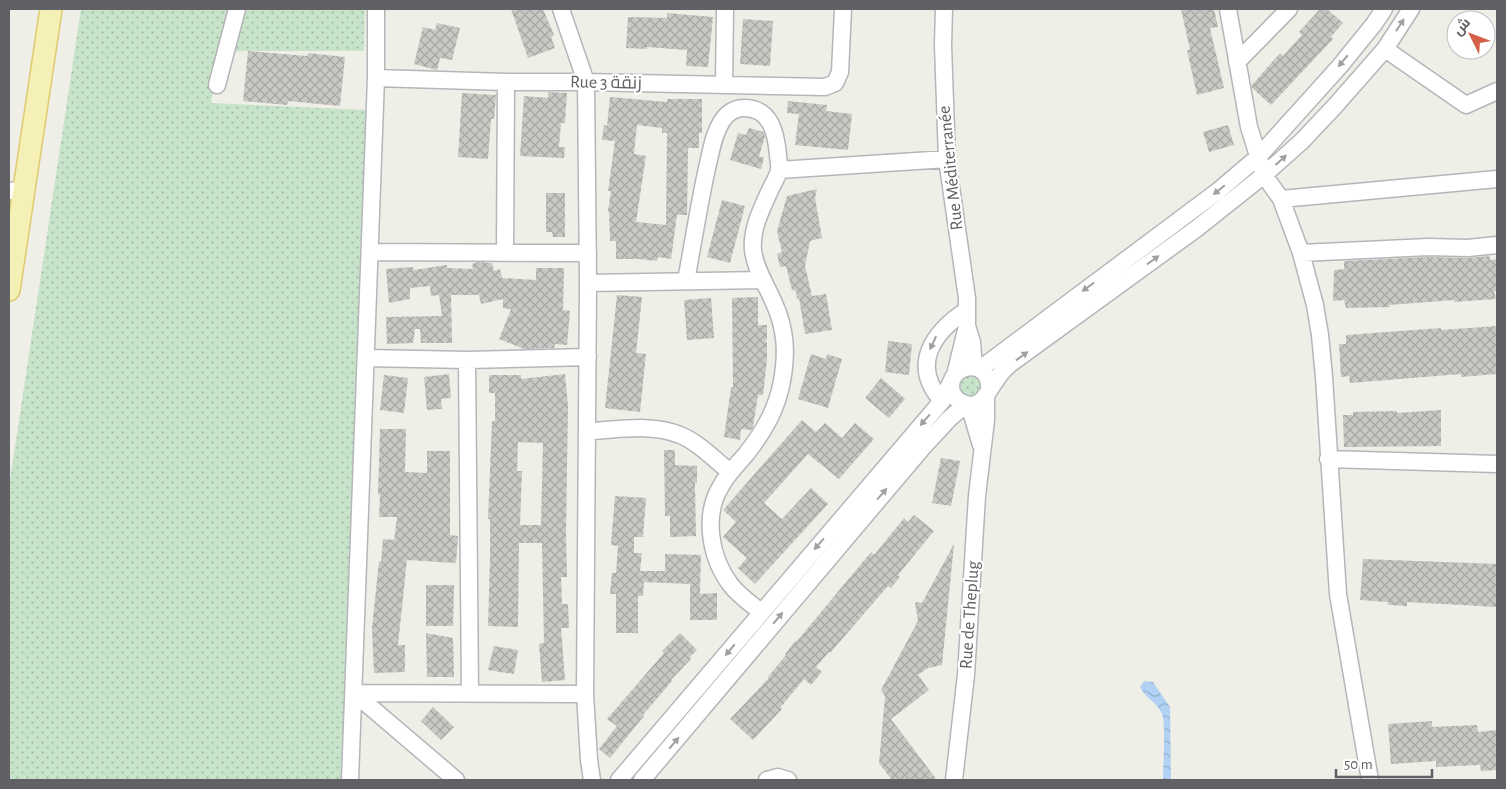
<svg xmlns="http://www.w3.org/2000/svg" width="1506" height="789" font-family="'Alegreya Sans',Cairo,sans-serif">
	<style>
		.grass { fill: url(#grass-dots) }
		.water { fill: url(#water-waves) }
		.building { fill: url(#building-cross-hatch); fill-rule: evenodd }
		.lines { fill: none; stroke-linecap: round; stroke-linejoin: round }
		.minor-casing { stroke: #b4b6ba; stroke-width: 19 }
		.major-casing { stroke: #e0ca6f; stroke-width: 24 }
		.minor { stroke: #fff; stroke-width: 16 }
		.major { stroke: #f5f0b6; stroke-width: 21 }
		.oneway { fill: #9fa0a3 }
		.labels { text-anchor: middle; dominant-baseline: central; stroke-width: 4.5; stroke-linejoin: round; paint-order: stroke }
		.street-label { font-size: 18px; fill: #5f6165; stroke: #fff }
	</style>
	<defs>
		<pattern id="grass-dots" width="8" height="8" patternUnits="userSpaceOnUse" patternTransform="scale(1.25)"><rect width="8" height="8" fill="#c7e3c9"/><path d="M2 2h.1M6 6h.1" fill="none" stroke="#a5bba7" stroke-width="1.8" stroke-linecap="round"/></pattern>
		<pattern id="water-waves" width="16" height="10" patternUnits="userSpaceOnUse" patternTransform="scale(1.25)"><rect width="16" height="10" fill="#b1d2f4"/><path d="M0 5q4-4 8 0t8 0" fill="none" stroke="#93aec9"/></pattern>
		<pattern id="building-cross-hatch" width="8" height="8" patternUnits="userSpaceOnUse" patternTransform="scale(1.25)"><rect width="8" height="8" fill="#cac8c4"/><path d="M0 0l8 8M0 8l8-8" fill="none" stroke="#a7a6a3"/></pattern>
	</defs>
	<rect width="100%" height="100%" fill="#efeee7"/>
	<!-- grass -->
	<path class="grass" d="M81 9H365L364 51H221L211 103 367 110 343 780H9V487Z
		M960 386a11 11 0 1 1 22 0a11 11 0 1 1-22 0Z"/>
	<!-- water -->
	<path class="water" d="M1144 681 1153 682 1170 707 1171 780H1163C1163 768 1166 722 1162 714 1157 702 1145 698 1140 687Z"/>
	<!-- building -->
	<path class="building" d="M511 9H543L554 35 551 37 555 48 528 58Z
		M1181 9H1214L1218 27 1210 28 1224 88 1197 95 1187 50H1190Z
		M1320 9H1327L1343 23 1331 37 1333 39 1271 105 1252 88V85L1280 53 1283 56 1302 35 1299 32Z
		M667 13 713 17 708 67 686 66 687 50 647 47V49L626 48 628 17 667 18Z
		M743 19 773 21 770 66 740 64Z
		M437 23 460 28 452 60 440 58 437 70 414 64 423 27 435 30Z
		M248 51 307 56 308 53 345 57 340 106 288 101 287 105 243 101Z
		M548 92 567 93 565 123H561L559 147H565L564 158 520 156 524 96 548 98Z
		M462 93 496 95 494 119H491L488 159 458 157Z
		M610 97 667 102V99H702V133H699V148H688L687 215H677L671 259 658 257 657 261 639 259H616V241H610L609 212 608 211 611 191H608L615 141 602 140 604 125 607 126ZM637 125 662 128V133H667L666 225 636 222 646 156 634 154Z
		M788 101 827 105 826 111 852 114 848 150 795 145 799 114 787 113Z
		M1228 125 1234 145 1209 152 1203 132Z
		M749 128 763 132 764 134 765 137 759 156 764 158 761 169 730 160 738 133 746 135Z
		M817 189 815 198 822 238 810 241 805 266 812 296 826 294 832 330 805 334 799 298 797 299 796 291 792 290 786 266 780 267 777 254 782 252 777 231 787 196Z
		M546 193H565V237H553L552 232H546Z
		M722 200 745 206 730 263 707 257Z
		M1490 256V260L1497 259V291H1494L1496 299 1454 302V300L1389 305 1390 307 1346 308 1344 300 1333 301 1334 270 1344 269V261L1428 257 1468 258Z
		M478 262 492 263 494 271 500 269 502 278 536 280V268H564L563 310 570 311 567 345 555 344 554 348 524 349 499 339 511 309 503 308V299L481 304 479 295H451L452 343H421L420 329H415L413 343 387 344 386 317 442 316 439 295 431 296 430 286 410 288V299L389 303 386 269 413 267 414 270 447 265V268L473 269 472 264Z
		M617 295 642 297 636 353 646 354 640 412 605 408Z
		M758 297V325H767V340L764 341 767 342V360L763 395H758L753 427 751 430 741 429 740 440 724 437 731 388 733 387 732 298Z
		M711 298 714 338 687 340 684 300Z
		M1497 326V374L1461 377V374L1350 383 1349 376 1341 377 1339 344H1346V335L1441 328V330Z
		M888 341 912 344 909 375 885 372Z
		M811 354 826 359 827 354 842 359 828 408 798 399Z
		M449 374 451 398 441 399 442 409 427 410 424 377Z
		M565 374 568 406 566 535 567 577H561L562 604H568L569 628H561L565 680 542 682 539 644 544 643 542 543H519L518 627 488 626 490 557V519H488L492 421H495V393H489V375H521V379ZM518 442 543 443 541 525H520L522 471H517Z
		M384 375 408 378 404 413 380 410Z
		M881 378 905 399 889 418 865 398Z
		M1441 410V446L1344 447 1343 415H1353V412L1397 411V413Z
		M802 420 816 432 825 423 842 438 855 423 874 439 839 479 808 454 764 503 782 519 811 488 828 504 755 584 738 568 747 558 723 537 736 522 723 510Z
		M380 429H406L405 472 427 473V451H450V535L458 536 456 563 407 560 398 645H405V672L374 673 372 628 379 561 381 562 383 539 394 540 397 517H379L380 495 378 494Z
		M664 450H675V465L697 466V483H695L696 536 670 537V516H665Z
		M941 458 960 461 951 506 932 503Z
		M615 496 646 498 643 537H634V553H642L640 571H665V554L701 555 700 594 717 593V620H690V584L644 582 643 596H638V633H616V594H610L612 573H616L618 546 611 545Z
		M914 515 934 531 898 575 900 577 891 588 888 586 830 653 829 652 816 667 822 672 811 685 804 679 780 708 782 709 753 740 730 719 769 678 768 677 786 655 785 654 796 640 797 641 871 552 874 555 904 518 908 522Z
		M954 544 942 665 928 668 918 675 929 690 891 719 937 780H892L879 763 885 696 881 690 918 621 915 602 922 603Z
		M1363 559 1497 564V607L1407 602V606L1388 605V602L1360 600Z
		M426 585H454L453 626H426Z
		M426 633 453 638 454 677H427Z
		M680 633 697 650 690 657 691 659 671 680 672 681 643 715 644 716 610 758 599 749 617 726 607 719 664 653 662 651Z
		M494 646 518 650 514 674 488 670Z
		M433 707 454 727 441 740 421 721Z
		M1432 721V727L1477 725 1478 732 1497 730V770L1481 771 1480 765 1436 767V761L1391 764 1388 724Z"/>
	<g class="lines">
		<defs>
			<path id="minor" d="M561 9 586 82 588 283 585 694 589 760 592 780
				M944 9 943 45 947 159 967 298V326L955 375
				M1228 9 1249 127 1264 175 1281 199 1301 253 1315 305 1320 335 1324 377 1338 594 1370 780
				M1385 49 1466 105 1497 91
				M1237 62 1289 9
				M376 78 506 82H586L825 87 835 83 840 72 843 9
				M217 85 237 9
				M724 85 725 9
				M779 170 947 159
				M9 191 24 190
				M1281 199 1497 179
				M370 252 588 253
				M505 252 506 82
				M1301 253 1428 247 1468 248 1497 245
				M686 281C693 243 699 205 707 168 711 152 713 135 722 121 727 113 735 108 744 108 771 108 776 133 778 155 778 159 780 165 779 170 778 176 774 182 771 188 763 206 751 228 753 250 755 269 767 286 774 303 786 329 787 353 782 381 777 409 764 431 747 453 738 464 728 473 721 486 703 515 710 557 730 584 738 595 750 603 761 612
				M588 283 763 280
				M967 326 972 342 974 367
				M366 358 467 360 588 357
				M467 360 470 693
				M980 369 1218 191 1258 157 1340 66 1374 24 1384 9
				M989 391C992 355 944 364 952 392 954 397 958 401 963 403 981 412 988 390 997 379 1000 373 1005 369 1010 364L1196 229 1264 175 1302 141 1335 106 1385 49 1411 9
				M942 401C910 365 933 332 967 310
				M969 405 981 445
				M588 431C617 430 652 423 680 435 698 442 715 460 730 472
				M1328 459 1497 464
				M354 693 585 694
				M354 693 456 780
				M350 780 376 78V9
				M619 780 942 401 952 380
				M642 780 923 447 949 419 966 404
				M767 780 778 777 788 780
				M954 780 966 675 977 496 986 420V397"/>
			<path id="major" d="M9 290 51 9"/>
		</defs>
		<!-- minor casing -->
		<use href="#minor" class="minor-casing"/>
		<!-- major casing -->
		<use href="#major" class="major-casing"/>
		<!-- minor -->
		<use href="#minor" class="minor"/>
		<!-- major -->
		<use href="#major" class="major"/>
	</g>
	<!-- one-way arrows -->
	<defs><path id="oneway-solid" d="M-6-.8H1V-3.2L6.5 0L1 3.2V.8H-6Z" transform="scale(1.25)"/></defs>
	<g class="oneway">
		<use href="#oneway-solid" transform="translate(1400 25) rotate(-57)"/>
		<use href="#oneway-solid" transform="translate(1343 61) rotate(130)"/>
		<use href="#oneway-solid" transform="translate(1281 160) rotate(-42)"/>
		<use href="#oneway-solid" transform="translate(1219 190) rotate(141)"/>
		<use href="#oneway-solid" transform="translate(1153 260) rotate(-36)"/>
		<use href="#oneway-solid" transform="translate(1088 287) rotate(144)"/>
		<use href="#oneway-solid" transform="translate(933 343) rotate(115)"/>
		<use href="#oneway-solid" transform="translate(1022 356) rotate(-36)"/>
		<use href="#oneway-solid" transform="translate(925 420) rotate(131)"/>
		<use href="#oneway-solid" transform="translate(882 494) rotate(-49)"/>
		<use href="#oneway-solid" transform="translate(819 544) rotate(131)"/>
		<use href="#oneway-solid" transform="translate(778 618) rotate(-50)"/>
		<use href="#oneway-solid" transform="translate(730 650) rotate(130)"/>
		<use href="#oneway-solid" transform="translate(674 743) rotate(-50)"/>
	</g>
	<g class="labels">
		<!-- street labels -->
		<g class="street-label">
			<text transform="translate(606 83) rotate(1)">Rue 3 زنقة</text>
			<text transform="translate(951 168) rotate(-96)">Rue Méditerranée</text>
			<text transform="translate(970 615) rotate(-86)">Rue de Theplug</text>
		</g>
	</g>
	<!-- border -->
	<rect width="1506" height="789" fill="none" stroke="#5f6165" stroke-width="20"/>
	<!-- north arrow -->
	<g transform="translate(1471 35) rotate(312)"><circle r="24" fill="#ffffff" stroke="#bfc0c1"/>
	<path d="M0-4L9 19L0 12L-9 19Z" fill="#d45e48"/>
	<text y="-8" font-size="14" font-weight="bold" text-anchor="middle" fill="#5f6165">ش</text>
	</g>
	<!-- scale -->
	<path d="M1336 769v8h96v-8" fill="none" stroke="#5f6165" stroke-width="2.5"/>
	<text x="1344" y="769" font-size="15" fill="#5f6165" stroke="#ffffff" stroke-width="4" paint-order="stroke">50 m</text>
</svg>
